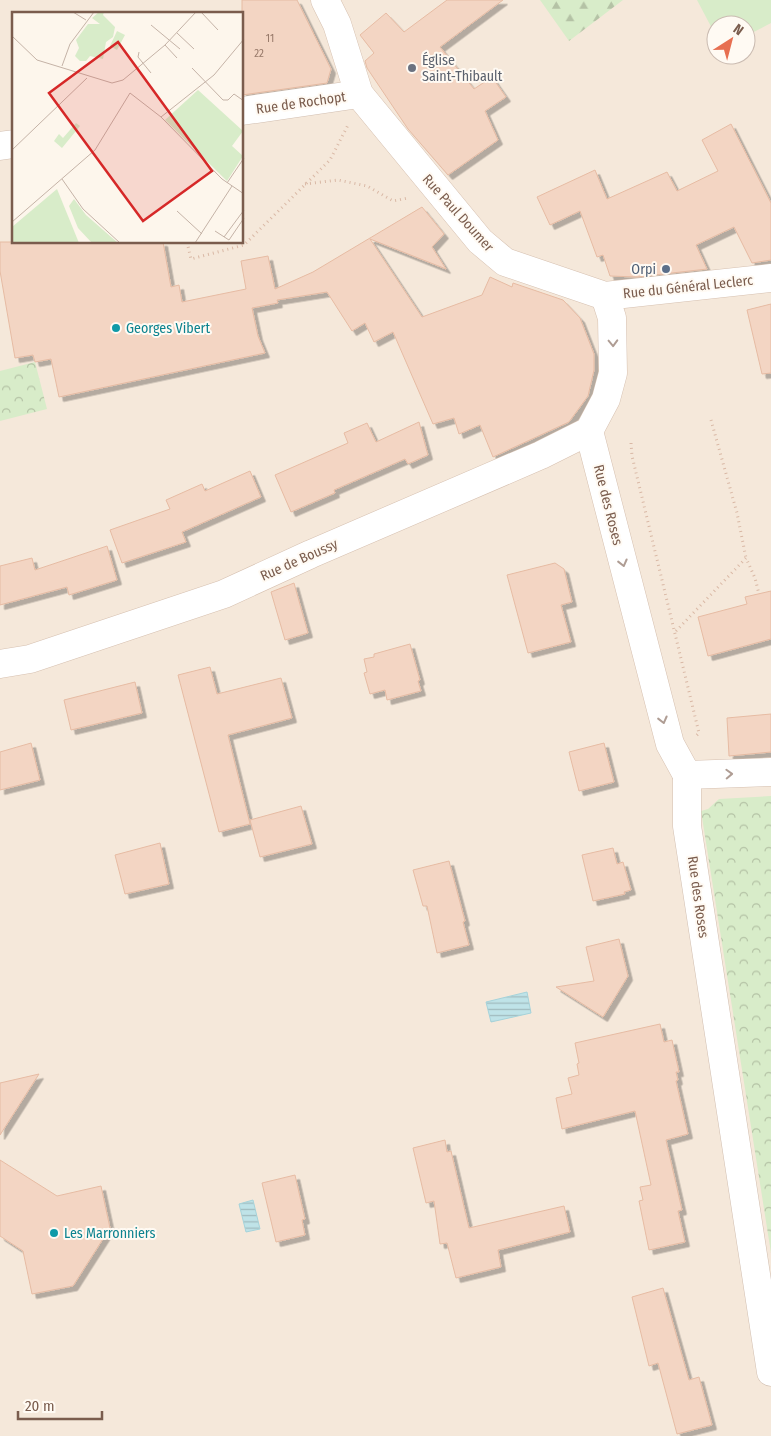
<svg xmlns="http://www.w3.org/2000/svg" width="771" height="1436" font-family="'Fira Sans Condensed',sans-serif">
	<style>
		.residential { fill: #f5e8da; fill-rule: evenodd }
		.forest { fill: url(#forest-firs) }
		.park { fill: url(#park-crowns) }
		.pitch { fill: #d8ecc9 }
		.water { fill: url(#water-rules); stroke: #a5d3da }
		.building { fill: #f3d5c3; stroke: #e6bba3; filter: url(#shadow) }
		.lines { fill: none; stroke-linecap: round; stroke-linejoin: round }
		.street-casing { stroke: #d1beb0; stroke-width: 29 }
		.secondary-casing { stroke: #d6c0b0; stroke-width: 29 }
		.path { stroke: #d9b8a5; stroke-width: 3; stroke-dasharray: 1 4; stroke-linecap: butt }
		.street { stroke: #fff; stroke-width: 28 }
		.secondary { stroke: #fff; stroke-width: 28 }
		.oneway { stroke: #af9d94 }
		.worship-dot { fill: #6b7280; stroke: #fffaf3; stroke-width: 2 }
		.service-dot { fill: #5c6f8a; stroke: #fffaf3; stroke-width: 2 }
		.culture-dot { fill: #0f9aa8; stroke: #fffaf3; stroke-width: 2 }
		.labels { text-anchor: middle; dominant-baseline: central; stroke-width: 4; stroke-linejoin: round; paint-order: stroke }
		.number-label { font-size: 11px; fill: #987a6a }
		.worship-label { font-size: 14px; fill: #5b616d; stroke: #fffaf3; text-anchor: start }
		.street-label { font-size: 14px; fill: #7a5c4d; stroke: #fffaf3 }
		.service-label { font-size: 14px; fill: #4e5e75; stroke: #fffaf3; text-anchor: end }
		.culture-label { font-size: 14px; fill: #0d838f; stroke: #fffaf3; text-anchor: start }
		.inset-road { fill: none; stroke: #c5b3a7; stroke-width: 1 }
		.view { fill: #d62828; fill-opacity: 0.15; stroke: #d62828; stroke-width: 2.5 }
		.inset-edge { fill: none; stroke: #7a5c4d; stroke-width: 2.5 }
	</style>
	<defs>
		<pattern id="forest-firs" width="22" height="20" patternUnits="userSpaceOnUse" patternTransform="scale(1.25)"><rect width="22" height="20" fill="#d8ecc9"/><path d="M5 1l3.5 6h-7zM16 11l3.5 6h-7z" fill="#b4c2a5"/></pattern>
		<pattern id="park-crowns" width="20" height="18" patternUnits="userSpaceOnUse" patternTransform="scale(1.25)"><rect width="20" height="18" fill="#d8ecc9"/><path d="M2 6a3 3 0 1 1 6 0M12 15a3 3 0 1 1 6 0" fill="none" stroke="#b4c2a5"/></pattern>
		<pattern id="water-rules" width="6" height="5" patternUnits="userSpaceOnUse" patternTransform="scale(1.25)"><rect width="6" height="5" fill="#bfe3e8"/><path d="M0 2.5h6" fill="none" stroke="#a0bbbe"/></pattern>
		<filter id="shadow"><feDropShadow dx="4.5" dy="4.5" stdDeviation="0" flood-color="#0004"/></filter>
	</defs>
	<rect width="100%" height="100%" fill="#fdf6ec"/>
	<!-- residential -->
	<path class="residential" d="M0 0H771V1436H0ZM14 14H242V242H14ZM716 25H746V55H716Z"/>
	<!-- forest -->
	<path class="forest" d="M540 0H623L569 41Z"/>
	<!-- park -->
	<path class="park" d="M35 362 47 409 0 421V371Z
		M771 796V1253L701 811 708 809 719 799Z"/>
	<!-- pitch -->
	<path class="pitch" d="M697 0H771V23L746 36V25H716V36Z"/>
	<!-- water -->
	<path class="water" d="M527 992 531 1013 491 1022 486 1002Z
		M253 1200 260 1229 246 1232 239 1204Z"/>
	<!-- building -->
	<path class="building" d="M242 0H297L331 69 327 83 242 95Z
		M447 0H503L440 47 474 89 492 77 506 97 485 111 498 140 448 175 408 129 367 68 365 61 374 53 360 35 386 13 404 32Z
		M731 124 771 203V260L752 263 734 227 696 245 707 269 637 277 610 276 603 255 597 257 580 211 550 225 537 197 595 170 607 199 667 172 677 191 718 171 702 140Z
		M422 207 444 234 432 247 446 269 370 239 422 317 482 295 490 277 512 287 513 283 563 300 580 318 594 354V370L588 396 569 422 493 457 480 425 459 434 454 418 433 424 393 332 374 342 365 323 352 331 327 292 277 300 278 303 252 308 258 336 265 353 59 397 51 359 35 362 33 355 15 358 0 271V242H163L171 287 179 285 182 302 246 289 241 261 268 256 275 289 313 272Z
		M771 304V373L762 374 747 310Z
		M419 422 428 455 408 464 405 459 334 490 335 493 291 512 275 475 348 443 344 433 367 423 376 442Z
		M250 471 261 497 182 532 186 542 122 563 110 530 170 509 166 500 202 484 205 491Z
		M107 546 117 580 69 595 67 587 0 605V566L32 558 35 570Z
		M555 563 564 569 572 602 561 605 571 642 528 653 507 575Z
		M294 583 308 633 285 640 271 592Z
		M771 591V639L708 656 698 617 747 604 745 597Z
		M410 644 420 680 418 681 421 691 387 700 385 690 370 694 364 673 367 672 364 659 374 657V654Z
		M210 667 217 694 281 678 292 718 228 735 250 824 219 832 178 675Z
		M135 682 142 713 71 730 64 700Z
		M771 714V752L729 756 727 718Z
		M31 743 40 780 0 790V752Z
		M604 743 614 782 579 791 569 752Z
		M301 806 312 844 260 857 250 820Z
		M160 843 169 884 125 894 115 855Z
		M613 848 617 864 623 862 631 890 624 892 625 894 593 901 582 855Z
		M449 861 465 921 463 922 469 945 437 953 427 906H423L413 870Z
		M619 939 628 976 603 1017 556 987 594 981 586 947Z
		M660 1024 664 1042 672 1040 679 1072H676L678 1080 676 1081 688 1134 666 1140 682 1210 678 1211 685 1242 649 1250 639 1201 643 1200 640 1187 651 1185 635 1111 562 1129 556 1098 572 1094 568 1078 579 1075 577 1064 579 1063 575 1043Z
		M39 1074 0 1135V1083Z
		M445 1140 447 1152 451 1151 469 1228 564 1206 570 1232 498 1250 501 1267 456 1278 447 1243 440 1244 434 1201 426 1203 413 1148Z
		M0 1160 57 1196 101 1186 110 1228 73 1286 32 1294 23 1251 0 1236Z
		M295 1175 305 1219 302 1220 305 1235 276 1242 262 1183Z
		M663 1288 689 1380 699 1377 712 1425 677 1434 658 1363 649 1366 632 1297Z"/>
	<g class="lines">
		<defs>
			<path id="street" d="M242 111 359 94
				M0 146 14 144
				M687 775V826L771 1372"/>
			<path id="secondary" d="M325 0 337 24 359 94 480 241 505 262 605 296 771 278
				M589 431 670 744 687 775 771 772
				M589 431 606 399 613 373 612 318 605 296
				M0 664 30 659 224 594 311 554 541 455 589 431"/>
		</defs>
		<!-- street casing -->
		<use href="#street" class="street-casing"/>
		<!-- secondary casing -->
		<use href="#secondary" class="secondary-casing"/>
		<!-- path -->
		<path class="path" d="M305 184 338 180 367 186 393 201 408 198
			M187 242 191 259 244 245 330 160 348 125
			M711 420 737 513 746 558
			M631 443 632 456 699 733 696 736
			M676 631 746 558 755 578 759 594"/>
		<!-- street -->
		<use href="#street" class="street"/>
		<!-- secondary -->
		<use href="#secondary" class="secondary"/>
	</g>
	<!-- one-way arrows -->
	<defs><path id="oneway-chevron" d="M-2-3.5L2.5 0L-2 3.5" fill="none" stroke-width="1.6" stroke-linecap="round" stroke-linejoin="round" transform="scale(1.25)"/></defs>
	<g class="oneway">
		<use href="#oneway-chevron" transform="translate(613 343) rotate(88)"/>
		<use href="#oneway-chevron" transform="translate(623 563) rotate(76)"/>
		<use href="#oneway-chevron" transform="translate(663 720) rotate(76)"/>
		<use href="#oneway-chevron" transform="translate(729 774) rotate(-2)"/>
	</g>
	<!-- markers -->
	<circle class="worship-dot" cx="412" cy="68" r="5"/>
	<circle class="service-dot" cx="666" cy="269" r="5"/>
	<g class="culture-dot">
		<circle cx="116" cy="328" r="5"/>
		<circle cx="54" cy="1233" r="5"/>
	</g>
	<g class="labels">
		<!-- number labels -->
		<g class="number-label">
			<text x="270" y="38">11</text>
			<text x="259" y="53">22</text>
		</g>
		<!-- worship labels -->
		<g class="worship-label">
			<text x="422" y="60">Église<tspan x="422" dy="16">Saint-Thibault</tspan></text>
		</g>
		<!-- street labels -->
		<g class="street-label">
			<text transform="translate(301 103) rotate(-8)">Rue de Rochopt</text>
			<text transform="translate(458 213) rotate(48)">Rue Paul Doumer</text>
			<text transform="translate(688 287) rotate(-6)">Rue du Général Leclerc</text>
			<text transform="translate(608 505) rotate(76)">Rue des Roses</text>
			<text transform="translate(299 560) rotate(-24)">Rue de Boussy</text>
			<text transform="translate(698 897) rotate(82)">Rue des Roses</text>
		</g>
		<!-- service labels -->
		<g class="service-label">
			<text x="656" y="269">Orpi</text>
		</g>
		<!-- culture labels -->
		<g class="culture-label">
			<text x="126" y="328">Georges Vibert</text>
			<text x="64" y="1233">Les Marronniers</text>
		</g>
	</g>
	<!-- overview -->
	<g transform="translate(12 12)">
		<rect width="231" height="231" fill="#fdf6ec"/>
		<path d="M45 177 67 231H0V215Z" fill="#d8ecc9"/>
		<path d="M87 0H92L91 3 103 15 101 25 94 30 91 47 78 44 74 49H68L63 44 67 36 64 28 76 12H88L80 6ZM62 187 74 203 106 231H80L66 216 57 194Z" fill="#d8ecc9"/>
		<path d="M186 78 231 119 220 134 231 144 215 169 153 108ZM64 111 68 114 50 136 42 129 47 122 51 126Z" fill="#d8ecc9"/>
		<path d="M105 19 113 23 105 38 98 34Z" fill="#d8ecc9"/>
		<path class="inset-road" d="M61 0 74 8M189 0 206 18M139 13 168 37M165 21 182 37M0 24 25 48 100 71 111 68 153 33 184 0M153 33 165 46M127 40 126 45 139 61M50 54 58 32 82 0M180 56 211 88H216L222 82 232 89M118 81 149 105 210 167 232 182M149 105 202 63 232 27M0 138 75 66M50 167 71 197 108 231M215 171 232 146M165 199 190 222M0 210 83 138 118 81M203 219 217 228 232 206M212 225 232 198M183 231 220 174"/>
		<path class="view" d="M106 30 200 159 131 209 37 81Z"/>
		<rect width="231" height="231" class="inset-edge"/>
	</g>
	<!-- north arrow -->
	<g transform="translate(731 40) rotate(36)"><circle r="24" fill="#fffaf3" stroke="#cabbb1"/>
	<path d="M0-4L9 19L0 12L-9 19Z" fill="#e76f51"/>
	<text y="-8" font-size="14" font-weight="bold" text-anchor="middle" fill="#7a5c4d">N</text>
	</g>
	<!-- scale -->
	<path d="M18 1411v8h84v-8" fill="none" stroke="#7a5c4d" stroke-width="2.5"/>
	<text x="25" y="1411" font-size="15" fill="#7a5c4d" stroke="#fffaf3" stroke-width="4" paint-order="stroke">20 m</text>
</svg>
